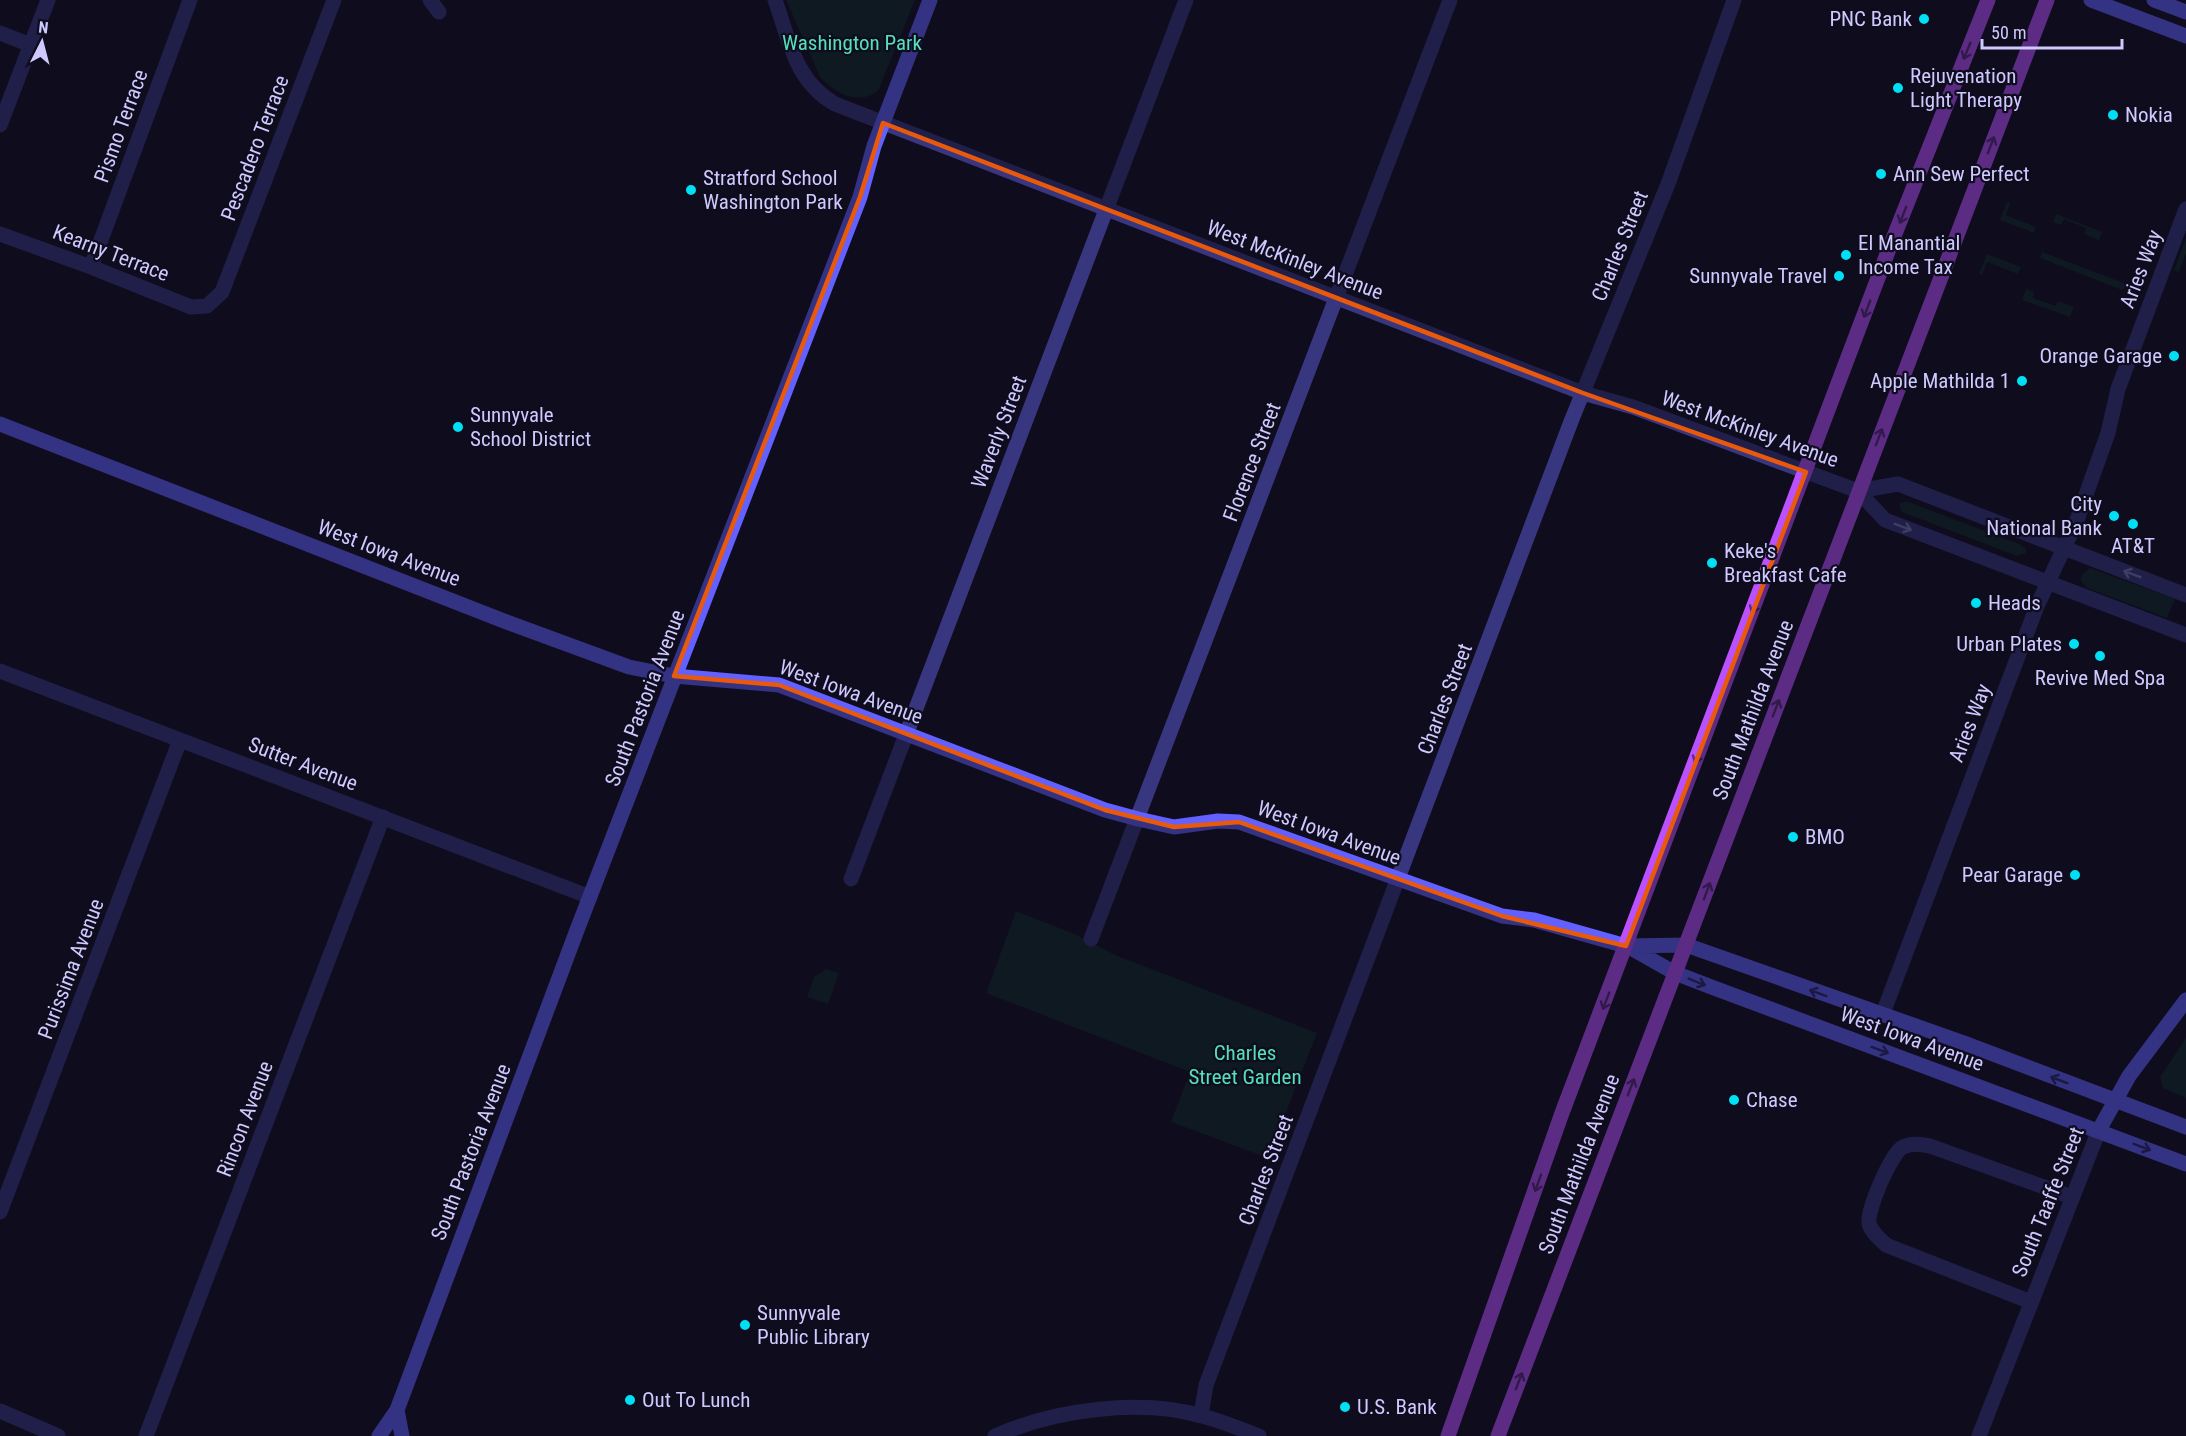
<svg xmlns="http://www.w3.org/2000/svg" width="2186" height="1436" font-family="'Roboto Condensed',sans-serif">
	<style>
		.green { fill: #0f2827 }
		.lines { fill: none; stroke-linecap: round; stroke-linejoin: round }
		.street { stroke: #37367e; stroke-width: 15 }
		.secondary { stroke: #6260ff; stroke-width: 15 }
		.primary { stroke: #bb50ff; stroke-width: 15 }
		.oneway { stroke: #5c2b83 }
		.oneway2 { stroke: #7b78b8 }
		.oneway3 { stroke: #2c296d }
		.marked { fill: none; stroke: #e8590c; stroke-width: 4.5; stroke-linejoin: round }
		.poi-dot { fill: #00dff4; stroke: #0f0c1e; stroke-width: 2 }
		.labels { text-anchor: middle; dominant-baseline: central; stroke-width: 4.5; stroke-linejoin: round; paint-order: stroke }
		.poi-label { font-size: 21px; fill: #cec9ff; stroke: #0f0c1e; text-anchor: start }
		.park-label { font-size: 21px; fill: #54e0bb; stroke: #0f0c1e }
		.street-label { font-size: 21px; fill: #cec9ff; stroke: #0f0c1e }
	</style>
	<rect width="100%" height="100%" fill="#0f0c1e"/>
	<!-- green -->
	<path class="green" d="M786 0H915L878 91C858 106 834 93 820 77Z
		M2007 202 2010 203 2006 215 2036 227 2034 233 2000 220Z
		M2056 214 2102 232 2099 240 2084 234 2086 228 2064 219 2061 225 2053 222Z
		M2186 238V253L2179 272 2174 270Z
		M2042 252 2124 283 2126 287 2122 290 2040 258Z
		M1987 254 2021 267 2018 274 1987 262 1982 275 1979 274Z
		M2026 289 2034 292 2033 298 2056 306 2058 301 2074 307 2070 317 2022 300Z
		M1906 501 2019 544 2026 549V553L2017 556 1902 512 1899 504Z
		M2090 568 2175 599 2167 618 2087 588 2081 581V576Z
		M1016 911 1077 935 1115 955 1317 1033 1268 1158 1171 1122 1190 1072 986 993Z
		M826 969 839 973 828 1004 807 997 814 977Z
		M2186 1038V1098L2163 1088 2160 1077Z"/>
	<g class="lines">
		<!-- street -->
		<path class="street" d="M430 0 439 12
			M775 0C790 42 795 81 835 104L1583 393 1633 407 1858 491 1885 520 2186 635
			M0 33 31 45
			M0 125 48 0
			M0 234 91 267 191 307 207 306 222 292 334 0
			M91 267 190 0
			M1858 491 1898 484 2186 595
			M0 671 590 897
			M851 879 1186 0
			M1091 939 1450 0
			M1882 1016 2037 606 2077 520 2108 433 2118 389 2186 209
			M0 1212 180 740
			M2031 1302 1886 1245C1880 1239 1871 1232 1869 1223 1867 1210 1891 1153 1903 1147 1912 1143 1920 1144 1930 1146L2072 1197
			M0 1411 58 1436
			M1201 1415 1206 1385 1572 419 1668 184 1734 0
			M146 1436 383 817
			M995 1436C1054 1410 1139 1398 1202 1416 1222 1421 1240 1429 1259 1436
			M1979 1436 2099 1130"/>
		<!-- secondary -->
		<path class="secondary" d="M2091 0 2186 36
			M2154 0 2186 12
			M0 424 504 621 629 667 674 676 779 685 1105 810 1138 819 1174 827 1218 821 1239 822 1502 916 1534 920 1626 946 1686 945 1964 1043 2186 1127
			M1629 947 1675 973 1714 988 2186 1164
			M2099 1130 2129 1076 2186 1000
			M397 1410 402 1436
			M379 1436 397 1410 577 930 860 197 874 146 930 0"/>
		<!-- primary -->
		<path class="primary" d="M1448 1436 1562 1113 1887 254 1988 0
			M1498 1436 2047 0"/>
	</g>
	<!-- one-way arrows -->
	<defs><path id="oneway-shaft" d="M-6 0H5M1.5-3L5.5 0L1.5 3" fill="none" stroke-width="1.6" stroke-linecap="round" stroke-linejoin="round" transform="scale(1.5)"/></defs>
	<g class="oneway">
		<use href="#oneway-shaft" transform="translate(1967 51) rotate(113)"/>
		<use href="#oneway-shaft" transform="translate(1991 145) rotate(-69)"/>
		<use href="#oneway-shaft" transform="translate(1903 215) rotate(111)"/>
		<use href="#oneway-shaft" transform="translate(1867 309) rotate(111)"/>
		<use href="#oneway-shaft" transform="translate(1879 437) rotate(-69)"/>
		<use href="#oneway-shaft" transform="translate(1755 605) rotate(111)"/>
		<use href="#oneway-shaft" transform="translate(1776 708) rotate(-69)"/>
		<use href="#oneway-shaft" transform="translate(1698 755) rotate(111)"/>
		<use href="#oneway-shaft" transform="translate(1707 891) rotate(-70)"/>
		<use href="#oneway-shaft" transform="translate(1606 1001) rotate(111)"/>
		<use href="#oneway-shaft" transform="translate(1631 1087) rotate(-69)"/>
		<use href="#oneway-shaft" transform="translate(1538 1183) rotate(110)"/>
		<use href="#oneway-shaft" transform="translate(1519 1381) rotate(-69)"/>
	</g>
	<g class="oneway2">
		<use href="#oneway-shaft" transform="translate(1903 527) rotate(21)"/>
		<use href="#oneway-shaft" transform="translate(2132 574) rotate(-159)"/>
	</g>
	<g class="oneway3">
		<use href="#oneway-shaft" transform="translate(1697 982) rotate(22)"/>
		<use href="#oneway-shaft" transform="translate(1818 993) rotate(-160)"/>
		<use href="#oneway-shaft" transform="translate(1880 1050) rotate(20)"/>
		<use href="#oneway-shaft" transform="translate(2059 1080) rotate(-159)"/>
		<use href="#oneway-shaft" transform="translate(2142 1147) rotate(21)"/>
	</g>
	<!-- marked area -->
	<path d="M0 0H2186V1436H0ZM883 123 1583 393 1806 472 1626 946 1502 916 1239 822 1174 827 1105 810 779 685 674 676 860 197Z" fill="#0f0c1e" fill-opacity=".55" fill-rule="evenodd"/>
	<path class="marked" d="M883 123 1583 393 1806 472 1626 946 1502 916 1239 822 1174 827 1105 810 779 685 674 676 860 197Z"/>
	<!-- markers -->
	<g class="poi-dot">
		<circle cx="1924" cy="19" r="6"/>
		<circle cx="1898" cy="88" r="6"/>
		<circle cx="2113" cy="115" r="6"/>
		<circle cx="1881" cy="174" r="6"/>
		<circle cx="691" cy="190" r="6"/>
		<circle cx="1846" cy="255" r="6"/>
		<circle cx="1839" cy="276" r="6"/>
		<circle cx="2174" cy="356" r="6"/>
		<circle cx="2022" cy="381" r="6"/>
		<circle cx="458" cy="427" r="6"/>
		<circle cx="2114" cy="516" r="6"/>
		<circle cx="2133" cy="524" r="6"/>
		<circle cx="1712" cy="563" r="6"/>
		<circle cx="1976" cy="603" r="6"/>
		<circle cx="2074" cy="644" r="6"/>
		<circle cx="2100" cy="656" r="6"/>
		<circle cx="1793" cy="837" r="6"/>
		<circle cx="2075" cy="875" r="6"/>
		<circle cx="1734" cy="1100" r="6"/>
		<circle cx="745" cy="1325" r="6"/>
		<circle cx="630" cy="1400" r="6"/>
		<circle cx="1345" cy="1407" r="6"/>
	</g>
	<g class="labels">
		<!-- poi labels -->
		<g class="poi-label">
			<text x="1912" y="19" text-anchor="end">PNC Bank</text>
			<text x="1910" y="76">Rejuvenation<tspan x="1910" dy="24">Light Therapy</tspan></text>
			<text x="2125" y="115">Nokia</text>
			<text x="1893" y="174">Ann Sew Perfect</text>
			<text x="703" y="178">Stratford School<tspan x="703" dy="24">Washington Park</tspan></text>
			<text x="1858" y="243">El Manantial<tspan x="1858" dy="24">Income Tax</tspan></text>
			<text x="1827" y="276" text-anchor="end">Sunnyvale Travel</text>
			<text x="2162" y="356" text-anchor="end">Orange Garage</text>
			<text x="2010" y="381" text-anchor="end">Apple Mathilda 1</text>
			<text x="470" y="415">Sunnyvale<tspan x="470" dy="24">School District</tspan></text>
			<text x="2102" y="504" text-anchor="end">City<tspan x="2102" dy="24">National Bank</tspan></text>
			<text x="2133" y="546" text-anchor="middle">AT&amp;T</text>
			<text x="1724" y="551">Keke's<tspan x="1724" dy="24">Breakfast Cafe</tspan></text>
			<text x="1988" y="603">Heads</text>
			<text x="2062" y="644" text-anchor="end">Urban Plates</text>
			<text x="2100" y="678" text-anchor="middle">Revive Med Spa</text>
			<text x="1805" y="837">BMO</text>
			<text x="2063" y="875" text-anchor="end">Pear Garage</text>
			<text x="1746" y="1100">Chase</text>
			<text x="757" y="1313">Sunnyvale<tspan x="757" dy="24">Public Library</tspan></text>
			<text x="642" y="1400">Out To Lunch</text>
			<text x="1357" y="1407">U.S. Bank</text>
		</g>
		<!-- park labels -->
		<g class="park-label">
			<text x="852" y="43">Washington Park</text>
			<text x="1245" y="1053">Charles<tspan x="1245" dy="24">Street Garden</tspan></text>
		</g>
		<!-- street labels -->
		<g class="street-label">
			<text transform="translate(121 126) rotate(-70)">Pismo Terrace</text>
			<text transform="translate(255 148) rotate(-69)">Pescadero Terrace</text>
			<text transform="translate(1620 246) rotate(-68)">Charles Street</text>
			<text transform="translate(111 253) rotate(21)">Kearny Terrace</text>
			<text transform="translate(1295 260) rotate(21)">West McKinley Avenue</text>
			<text transform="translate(2141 269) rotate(-69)">Aries Way</text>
			<text transform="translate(1750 429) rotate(20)">West McKinley Avenue</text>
			<text transform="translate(999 432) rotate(-69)">Waverly Street</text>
			<text transform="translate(1252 462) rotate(-69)">Florence Street</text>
			<text transform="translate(389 553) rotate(21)">West Iowa Avenue</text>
			<text transform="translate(851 692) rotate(20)">West Iowa Avenue</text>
			<text transform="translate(645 698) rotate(-69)">South Pastoria Avenue</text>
			<text transform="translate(1445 699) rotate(-69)">Charles Street</text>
			<text transform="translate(1753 710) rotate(-69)">South Mathilda Avenue</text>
			<text transform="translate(1970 723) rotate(-69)">Aries Way</text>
			<text transform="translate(303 764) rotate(21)">Sutter Avenue</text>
			<text transform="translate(1329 833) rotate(20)">West Iowa Avenue</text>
			<text transform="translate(71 969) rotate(-69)">Purissima Avenue</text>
			<text transform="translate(1912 1039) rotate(20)">West Iowa Avenue</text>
			<text transform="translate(245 1119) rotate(-69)">Rincon Avenue</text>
			<text transform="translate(471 1152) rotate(-69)">South Pastoria Avenue</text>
			<text transform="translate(1579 1164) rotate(-69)">South Mathilda Avenue</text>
			<text transform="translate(1266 1170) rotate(-69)">Charles Street</text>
			<text transform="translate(2048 1202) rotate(-68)">South Taaffe Street</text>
		</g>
	</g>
	<!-- north arrow -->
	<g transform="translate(42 42) rotate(6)" stroke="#0f0c1e" stroke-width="4.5" paint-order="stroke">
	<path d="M0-4.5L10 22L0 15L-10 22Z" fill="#cec9ff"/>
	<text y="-9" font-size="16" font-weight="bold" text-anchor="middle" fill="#cec9ff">N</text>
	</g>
	<!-- scale -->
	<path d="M1982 39v9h140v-9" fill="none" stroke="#cec9ff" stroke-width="3"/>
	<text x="1991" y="39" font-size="18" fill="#cec9ff" stroke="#0f0c1e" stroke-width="4.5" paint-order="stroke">50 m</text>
</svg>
